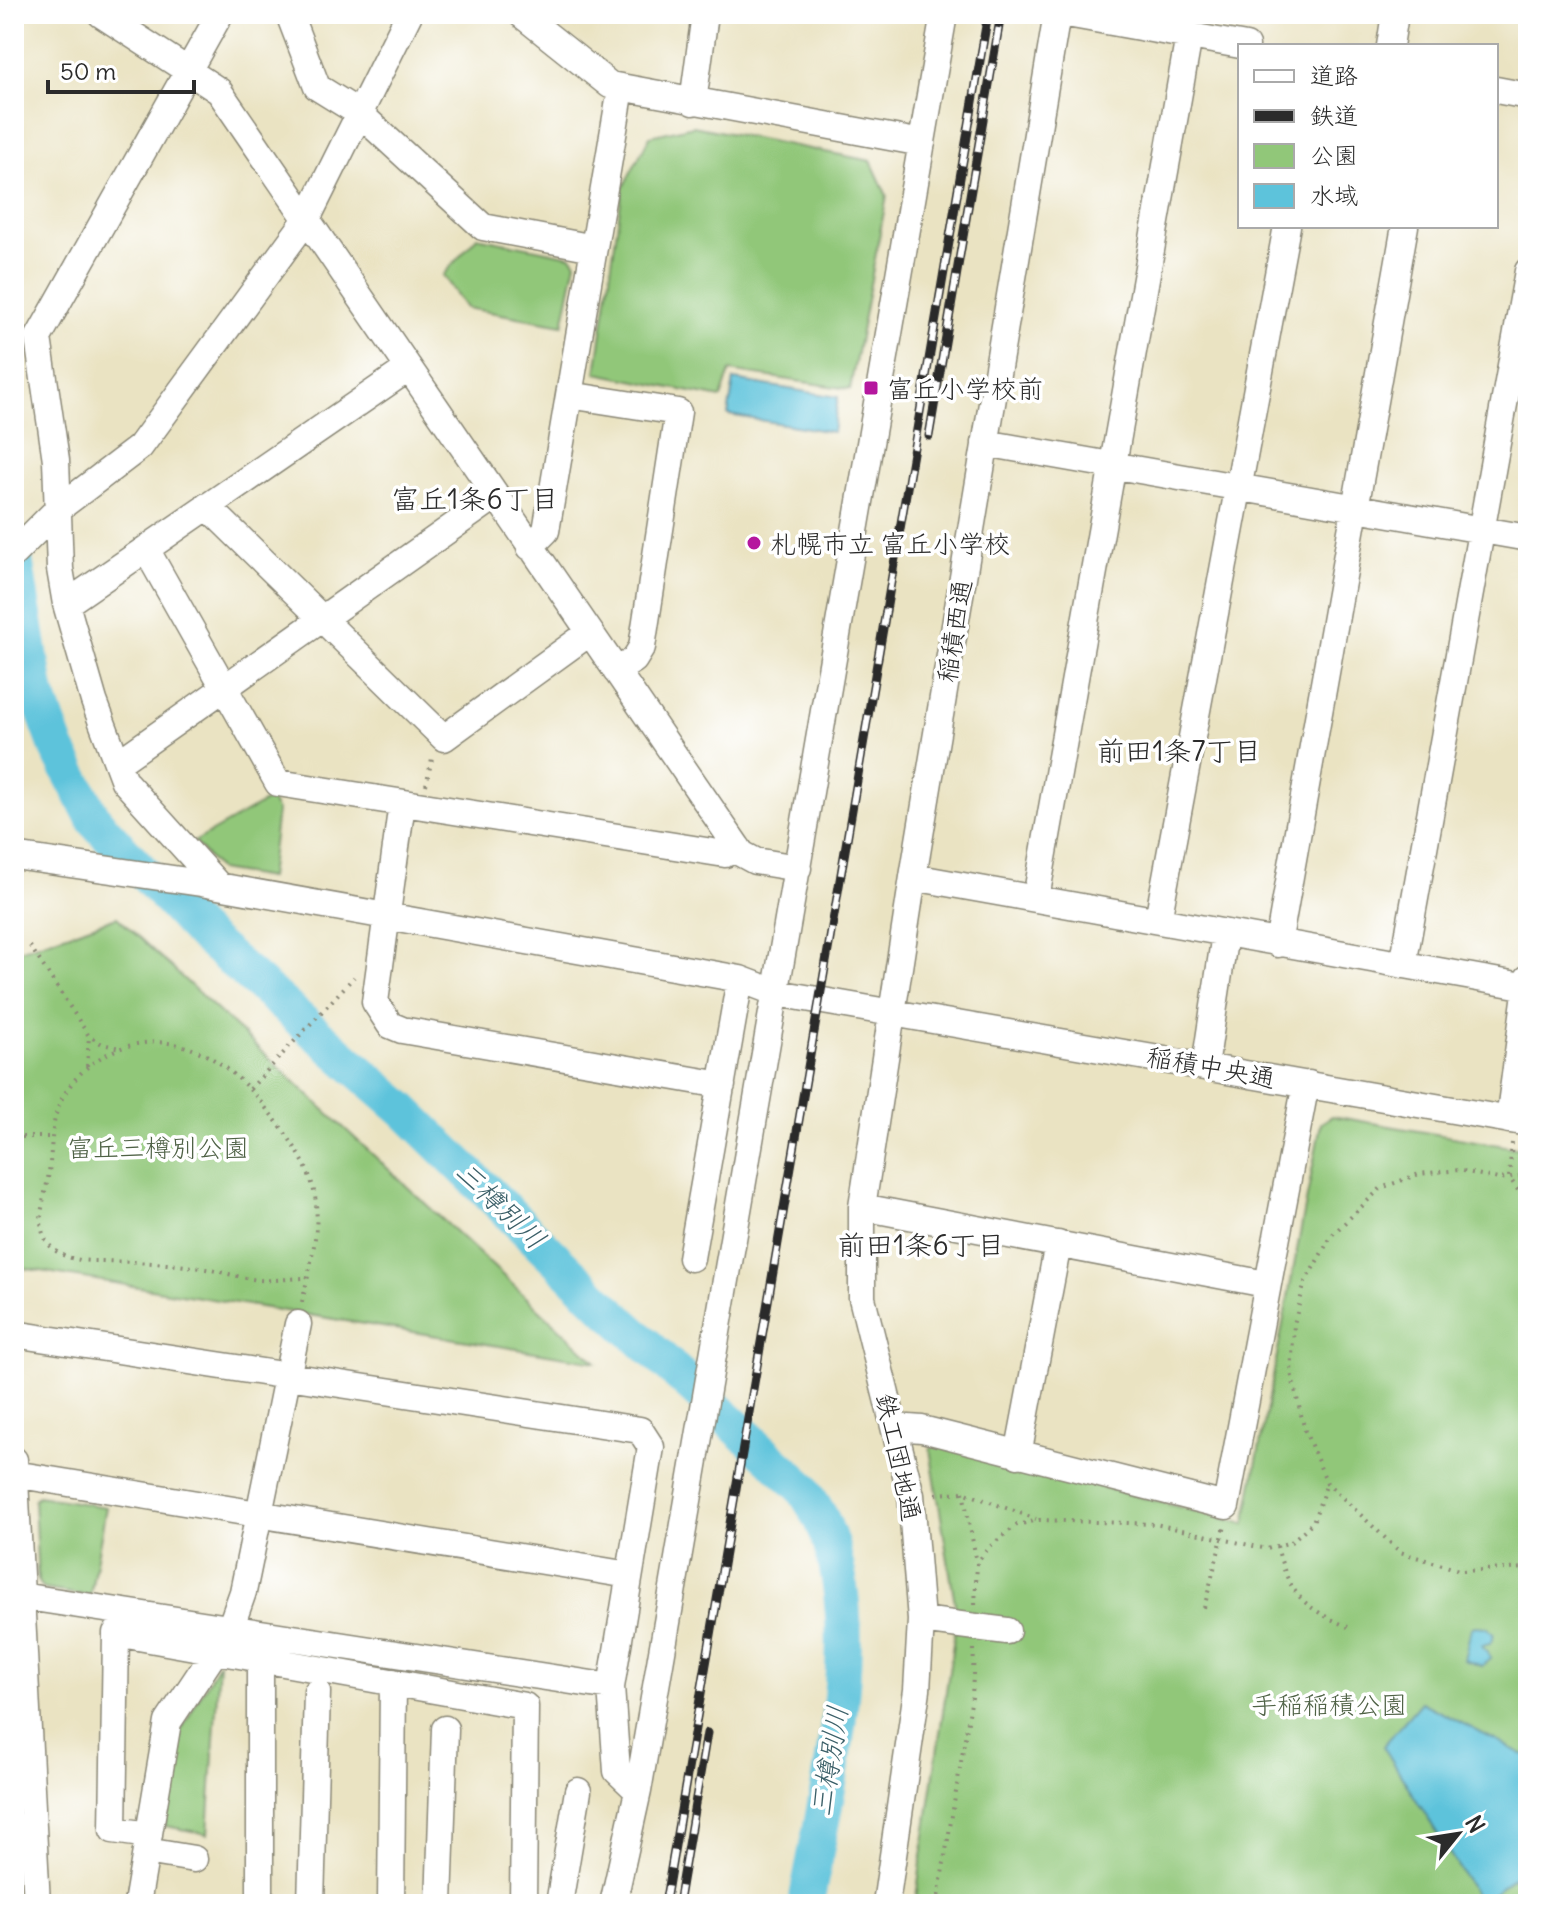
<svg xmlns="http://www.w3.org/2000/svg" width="1542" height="1918" font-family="Delius,'Klee One',sans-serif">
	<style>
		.green { fill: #91c779; stroke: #5e7952; stroke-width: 2 }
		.water { fill: #5dc3db; stroke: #447783; stroke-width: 2 }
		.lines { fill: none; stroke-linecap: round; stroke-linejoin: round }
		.river { stroke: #5dc3db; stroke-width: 36 }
		.minor-casing { stroke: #8a8776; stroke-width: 29 }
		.path { stroke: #8a8776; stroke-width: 4; stroke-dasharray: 2 6; stroke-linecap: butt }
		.minor { stroke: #fff; stroke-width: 26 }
		.rail-casing { stroke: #2b2b2b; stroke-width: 9 }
		.rail { stroke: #fff; stroke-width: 6; stroke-dasharray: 18; stroke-linecap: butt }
		.poi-dot { fill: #b5179e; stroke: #fff; stroke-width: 3 }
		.labels { text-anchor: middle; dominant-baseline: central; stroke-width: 7; stroke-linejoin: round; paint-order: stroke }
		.poi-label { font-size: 26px; fill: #2b2b2b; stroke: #fff; text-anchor: start }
		.street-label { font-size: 26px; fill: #2b2b2b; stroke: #fff }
		.park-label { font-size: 26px; fill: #4f6246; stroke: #fff }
		.neighbourhood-label { font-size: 28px; fill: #2b2b2b; stroke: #fff }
		.water-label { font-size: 28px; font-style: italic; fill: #3c6069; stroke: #fff }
	</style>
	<rect width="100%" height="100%" fill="#fff"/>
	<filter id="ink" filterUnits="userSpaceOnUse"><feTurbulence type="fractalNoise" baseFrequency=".0125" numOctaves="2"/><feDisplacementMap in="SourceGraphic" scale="16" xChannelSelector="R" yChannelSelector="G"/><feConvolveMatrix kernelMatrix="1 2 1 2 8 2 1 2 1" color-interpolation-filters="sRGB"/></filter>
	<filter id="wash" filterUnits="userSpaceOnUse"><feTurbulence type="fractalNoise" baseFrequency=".006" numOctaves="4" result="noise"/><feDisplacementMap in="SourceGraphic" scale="32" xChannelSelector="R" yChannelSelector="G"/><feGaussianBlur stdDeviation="1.8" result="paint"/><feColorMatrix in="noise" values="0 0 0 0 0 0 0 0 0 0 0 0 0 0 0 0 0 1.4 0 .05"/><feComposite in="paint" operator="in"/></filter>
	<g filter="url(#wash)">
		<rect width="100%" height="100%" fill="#eae3c2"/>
		<!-- green -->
		<path class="green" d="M693 126 871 161 887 196 850 389 730 371 721 398 596 373 623 187 650 136Z
			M477 237 571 256 576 262 563 325 466 308 443 275Z
			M270 799 277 811 269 878 219 870 194 842Z
			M117 917 596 1362 16 1267 14 952Z
			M1332 1116 1528 1150V1904H915L957 1616 930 1449 935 1444 1245 1524 1321 1123Z
			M38 1496 106 1507 90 1596 43 1589 38 1582 34 1500Z
			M219 1662 208 1834 165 1826 178 1736Z"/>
		<!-- water -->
		<path class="water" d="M734 380 838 397 833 432 728 415Z
			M1475 1626 1487 1627 1494 1635 1490 1644 1482 1646 1491 1658 1482 1666 1464 1660 1471 1628Z
			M1421 1702 1528 1757V1864L1481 1904 1383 1746Z"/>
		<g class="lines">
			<!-- river -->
			<path class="river" d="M14 553 36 690 58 750 95 821 197 930 404 1110 604 1306 803 1488C809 1499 819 1512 824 1525 869 1634 826 1791 806 1904"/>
		</g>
	</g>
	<g filter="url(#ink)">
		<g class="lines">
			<defs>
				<path id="minor" d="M101 14 219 91 742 854 755 861 798 868
					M289 14 317 87 359 113 483 227 594 248
					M521 14 610 85 922 143
					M1067 14 1246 46
					M1390 46 1395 14
					M1496 90 1528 96
					M693 102 705 14
					M569 395 678 412 642 647 634 660 616 671
					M985 443 1528 538
					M207 506 444 738 589 633
					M530 547 546 531 621 88
					M146 549 278 783 725 854 738 848
					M14 553 58 509 140 447 307 219 409 14
					M66 604 409 368
					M118 763 496 496
					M402 803 375 1002 390 1025 402 1030 722 1085
					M14 856 201 883 740 979 777 993 1528 1123
					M913 877 1528 987
					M219 886 124 781 94 701 66 604 60 569 56 460 38 338 220 14
					M1036 898 1189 36
					M1158 920 1287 226
					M1278 944 1405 226
					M1403 965 1528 271
					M1205 1066 1225 934
					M1509 1120 1528 978
					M862 1207 1266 1284
					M691 1258 740 979
					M14 1334 640 1430 651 1447 611 1687 617 1771 638 1791
					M895 1427 922 1429 1226 1506 1303 1099 1309 1084
					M1018 1455 1058 1244
					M14 1460 37 1904
					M14 1474 629 1575
					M14 1595 611 1687
					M921 1620 1007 1631
					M260 1658V1904
					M149 1835 113 1830 116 1633 525 1706 523 1904
					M146 1851 194 1859
					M137 1904 168 1722 230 1629 243 1592 298 1324
					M311 1904 317 1692
					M391 1904 393 1682
					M439 1904 445 1729
					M559 1904 578 1791
					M613 1904 638 1791 944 14
					M886 1904 917 1690 921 1620 911 1495 862 1298V1207L913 877 1057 14"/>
			</defs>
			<!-- minor casing -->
			<use href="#minor" class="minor-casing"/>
			<!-- path -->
			<path class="path" d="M426 785 433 754
				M30 946 89 1036 102 1044 120 1048
				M87 1066 89 1036
				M250 1089 354 977
				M14 1137H51
				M1512 1143 1509 1177 1528 1205
				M1528 1175 1498 1179 1459 1170 1419 1174 1381 1188 1332 1235 1305 1282 1294 1324 1291 1373 1305 1431 1327 1483 1400 1552 1462 1571 1528 1568
				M302 1302C324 1209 328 1184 265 1107 246 1084 223 1061 195 1050 146 1030 90 1050 64 1095 49 1120 53 1151 48 1178 44 1202 31 1233 56 1251 71 1261 86 1261 103 1261 137 1262 172 1263 206 1269 223 1272 241 1278 259 1280 275 1281 292 1278 308 1278
				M963 1492 977 1563
				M936 1494 963 1492 1036 1519
				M1277 1546C1289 1595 1303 1607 1348 1627
				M975 1605 977 1563 989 1547 1017 1525 1039 1520 1155 1524 1267 1549 1291 1542 1313 1522 1327 1483
				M1204 1608 1225 1526
				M937 1904 972 1697 974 1649"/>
			<!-- minor -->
			<use href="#minor" class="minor"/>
			<defs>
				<path id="rail" d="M929 436 1001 14
					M665 1904 988 14
					M678 1904 707 1733"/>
			</defs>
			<!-- rail casing -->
			<use href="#rail" class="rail-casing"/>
			<!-- rail -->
			<use href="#rail" class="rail"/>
		</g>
	</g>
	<!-- markers -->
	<g class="poi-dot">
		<rect x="863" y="380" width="16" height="16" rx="4"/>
		<circle cx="754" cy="543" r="8"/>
	</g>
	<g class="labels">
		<!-- poi labels -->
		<g class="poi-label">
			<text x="887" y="388">富丘小学校前</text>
			<text x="770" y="543">札幌市立 富丘小学校</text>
		</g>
		<!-- street labels -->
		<g class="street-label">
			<text transform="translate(954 631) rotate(-81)">稲積西通</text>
			<text transform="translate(1211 1067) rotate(10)">稲積中央通</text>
			<text transform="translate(899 1457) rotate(78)">鉄工団地通</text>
		</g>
		<!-- park labels -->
		<g class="park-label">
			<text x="158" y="1147">富丘三樽別公園</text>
			<text x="1329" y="1704">手稲稲積公園</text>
		</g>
		<!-- neighbourhood labels -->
		<g class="neighbourhood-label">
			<text x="475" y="499">富丘1条6丁目</text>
			<text x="1179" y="751">前田1条7丁目</text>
			<text x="921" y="1245">前田1条6丁目</text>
		</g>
		<!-- water labels -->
		<g class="water-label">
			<text transform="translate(501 1205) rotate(44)">三樽別川</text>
			<text transform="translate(829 1761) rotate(-81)">三樽別川</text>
		</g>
	</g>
	<!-- margin -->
	<rect width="1542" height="1918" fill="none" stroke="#fff" stroke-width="48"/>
	<!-- legend -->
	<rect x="1238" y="44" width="260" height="184" fill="#ffffff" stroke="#aaaaaa" stroke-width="2"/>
	<rect x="1254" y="70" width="40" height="12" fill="#ffffff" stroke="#aaaaaa" stroke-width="2"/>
	<text x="1310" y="84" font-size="24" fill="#2b2b2b">道路</text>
	<rect x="1254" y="110" width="40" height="12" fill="#2b2b2b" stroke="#aaaaaa" stroke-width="2"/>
	<text x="1310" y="124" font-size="24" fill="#2b2b2b">鉄道</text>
	<rect x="1254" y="144" width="40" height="24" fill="#91c779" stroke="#aaaaaa" stroke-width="2"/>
	<text x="1310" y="164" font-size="24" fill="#2b2b2b">公園</text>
	<rect x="1254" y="184" width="40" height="24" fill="#5dc3db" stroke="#aaaaaa" stroke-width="2"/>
	<text x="1310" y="204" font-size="24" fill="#2b2b2b">水域</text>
	<!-- north arrow -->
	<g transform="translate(1458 1834) rotate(60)" stroke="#ffffff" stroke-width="6" paint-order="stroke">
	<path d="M0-6L14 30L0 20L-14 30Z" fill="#2b2b2b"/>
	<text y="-12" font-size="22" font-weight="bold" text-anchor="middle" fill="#2b2b2b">N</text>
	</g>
	<!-- scale -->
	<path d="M48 80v12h146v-12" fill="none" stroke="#2b2b2b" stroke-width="4"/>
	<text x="60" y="80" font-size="24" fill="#2b2b2b" stroke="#ffffff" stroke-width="6" paint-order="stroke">50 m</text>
</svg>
